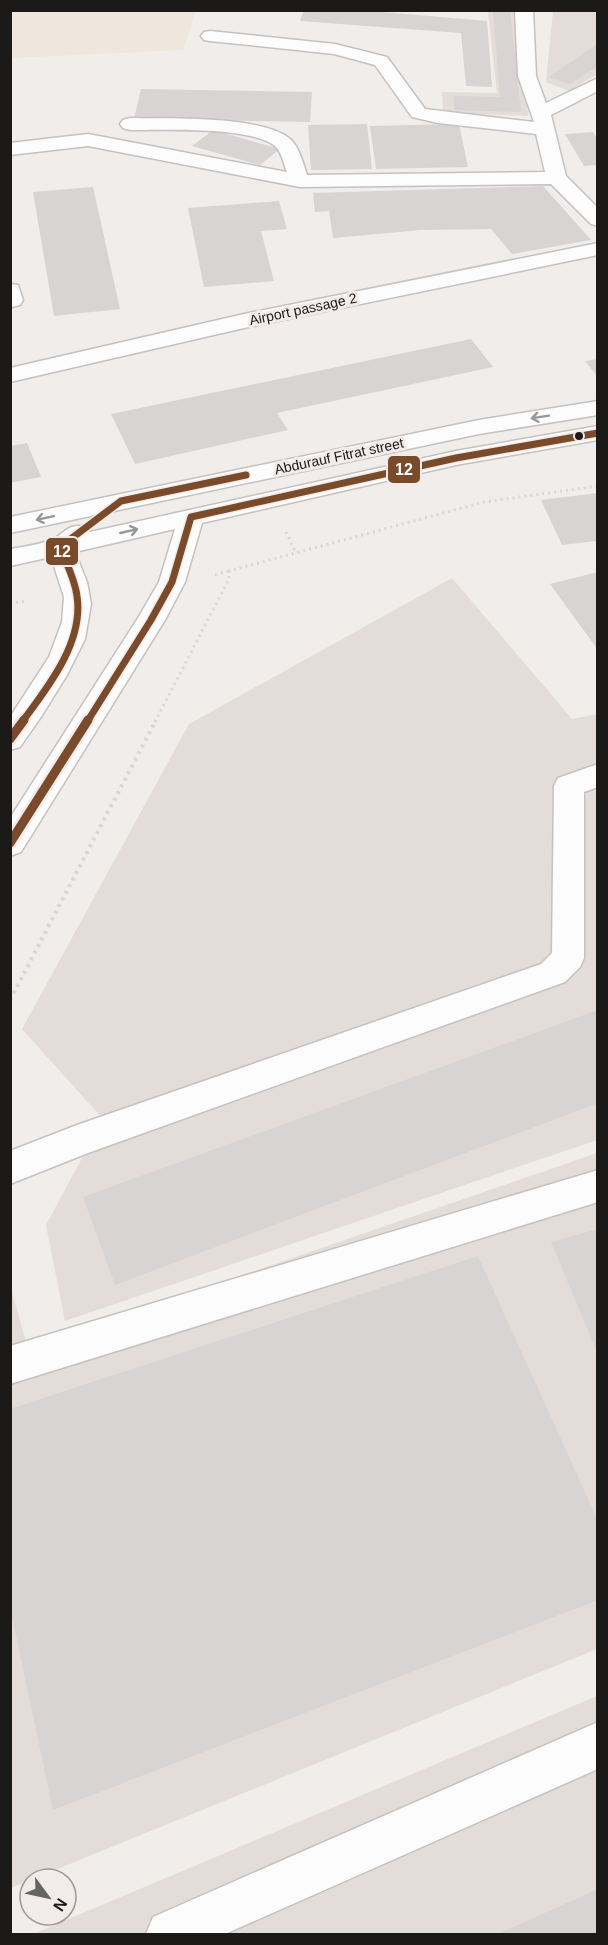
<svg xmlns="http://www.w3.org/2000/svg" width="608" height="1945" font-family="Arial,sans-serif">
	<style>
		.commercial { fill: #efe7db }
		.built { fill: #e4dcd8 }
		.building { fill: #d7d4d3 }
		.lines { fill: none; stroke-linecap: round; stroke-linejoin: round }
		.minor-casing { stroke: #c4c2c0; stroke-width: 3 }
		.major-casing { stroke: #c4c2c0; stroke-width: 3 }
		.path-far1 { stroke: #d7d7d7; stroke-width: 3; stroke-dasharray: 2 4; stroke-linecap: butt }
		.path { stroke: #d7d7d7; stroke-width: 4; stroke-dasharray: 3 4.5; stroke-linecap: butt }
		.minor { fill: #fdfcfc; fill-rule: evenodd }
		.major { fill: #fdfcfc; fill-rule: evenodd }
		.bus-1-far1-casing { stroke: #f1ecea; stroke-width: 10 }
		.bus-1-casing { stroke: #f1ecea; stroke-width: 14 }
		.bus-1-far1 { stroke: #7a4b2a; stroke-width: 7 }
		.bus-1 { stroke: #7a4b2a; stroke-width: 9 }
		.oneway { stroke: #989696 }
		.bus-dot { fill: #1c1a19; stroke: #f1ecea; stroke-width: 2 }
		.labels { text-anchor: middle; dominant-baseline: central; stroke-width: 6; stroke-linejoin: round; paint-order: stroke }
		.far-street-label { font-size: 14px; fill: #1c1a19; stroke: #f1ecea }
		.line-badge { stroke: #f1ecea; stroke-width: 2 }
		.badge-label { font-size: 16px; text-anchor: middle; font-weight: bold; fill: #fff }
	</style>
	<rect width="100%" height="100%" fill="#f0edeb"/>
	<!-- commercial -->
	<path class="commercial" d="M10 11 11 10 196 11 183 50 11 58Z"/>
	<!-- built -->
	<path class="built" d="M488 11H517L528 116 443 113 442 92 497 93Z
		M553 11H597V74L569 91 546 82Z
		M452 578 572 719 597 714V1140L65 1321 46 1225 103 1119 22 1029 189 724Z
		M597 1153V1649L11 1888 10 1285 28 1349Z
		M597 1696V1934H33Z"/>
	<!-- building -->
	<path class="building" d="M304 10H359L487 21 492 87 466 86 461 33 300 21Z
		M493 10H510L521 112 454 110V96L500 97Z
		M598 43V66L570 84 549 77Z
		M141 89 312 92 310 122 134 119Z
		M367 124 372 169 311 170 308 125Z
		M459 124 468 167 376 169 370 126Z
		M213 130 280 149 260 165 192 146Z
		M593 132 598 140V165L584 166 565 134Z
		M543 186 591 240 512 254 491 229 421 230 333 238 329 211 315 212 313 193Z
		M93 187 120 309 54 316 33 192Z
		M279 201 287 229 261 231 274 281 204 287 188 208Z
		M471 339 493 367 277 413 288 430 135 464 111 414Z
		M598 359V377L585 361Z
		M27 443 41 477 10 483V446Z
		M598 493V541L562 545 541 500Z
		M598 572V650L550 584Z
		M598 1010V1103L115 1285 83 1197Z
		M598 1229V1352H597L551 1242Z
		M478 1256 598 1521V1600L53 1810 10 1607V1409Z
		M598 1889V1934H498Z"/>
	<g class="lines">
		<defs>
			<path id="minor" d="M515 10H533L536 76 546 103 598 78V91L551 115 566 176 598 208V226L591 224 551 184 300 187 88 146 10 155V143L88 134 287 172C284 165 282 153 276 147 254 126 161 130 130 130L123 128 120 124 123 120 130 118C169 119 258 115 289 138 299 146 303 163 307 175L545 172 536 134 438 123 412 117 375 65 334 54 210 41 204 40 201 36 204 32 210 31 335 44 387 57 425 109 534 122 518 76Z
				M598 243V255L244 328 10 382V368L244 314Z
				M10 284 18 285 23 300 20 305 12 307Z
				M598 764V787L584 792V958L580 967 565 982 88 1153 10 1184V1151L77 1125 541 964 552 953 554 786 558 778Z
				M598 1170V1202L10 1384V1346Z
				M598 1722V1769L225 1934H146L153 1917Z"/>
			<path id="major" d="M598 401V415L479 434 10 533V517L479 420Z
				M598 426V440L456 465 202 523 185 582 165 620 21 852 10 856V818L138 618 159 582 175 529 75 552 87 582 91 604 85 639 67 675 41 717 20 747 10 750V717L49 657 62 622 64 597 51 557 10 566V549C23 547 36 545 48 541 65 536 65 522 87 527L90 532 456 451Z"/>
		</defs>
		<!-- minor casing -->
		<use href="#minor" class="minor-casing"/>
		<!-- major casing -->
		<use href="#major" class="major-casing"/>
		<!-- path-far1 -->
		<path class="path-far1" d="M286 532 296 553
			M215 575 229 571
			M10 603 28 601
			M155 722 229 579V571L484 502 598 486"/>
		<!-- path -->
		<path class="path" d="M10 1000 156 720"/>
		<!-- minor -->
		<use href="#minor" class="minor"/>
		<!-- major -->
		<use href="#major" class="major"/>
		<defs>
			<path id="bus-1-far1" d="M22 722C48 687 84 642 77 596 75 579 66 563 60 547L121 501 246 475
				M87 722 151 620 172 582 191 517 456 458 598 433"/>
			<path id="bus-1" d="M10 739 24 720
				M10 843 88 720"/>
		</defs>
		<!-- bus-1-far1 casing -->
		<use href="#bus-1-far1" class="bus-1-far1-casing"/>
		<!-- bus-1 casing -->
		<use href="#bus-1" class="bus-1-casing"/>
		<!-- bus-1-far1 -->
		<use href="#bus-1-far1" class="bus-1-far1"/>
		<!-- bus-1 -->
		<use href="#bus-1" class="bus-1"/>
	</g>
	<!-- one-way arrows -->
	<defs><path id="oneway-shaft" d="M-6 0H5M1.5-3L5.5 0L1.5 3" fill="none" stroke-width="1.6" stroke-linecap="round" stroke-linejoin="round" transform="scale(1.5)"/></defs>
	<g class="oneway">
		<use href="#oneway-shaft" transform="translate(540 417) rotate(171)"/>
		<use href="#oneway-shaft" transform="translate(45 518) rotate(168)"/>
		<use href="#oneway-shaft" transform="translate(129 531) rotate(-13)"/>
	</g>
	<!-- markers -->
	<circle class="bus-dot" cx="579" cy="436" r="5"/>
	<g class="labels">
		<!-- far-street labels -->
		<g class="far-street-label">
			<text transform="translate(303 309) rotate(-12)">Аirport passage 2</text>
			<text transform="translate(339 456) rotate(-12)">Abdurauf Fitrat street</text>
		</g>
	</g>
	<g class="line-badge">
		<rect x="387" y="455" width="34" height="29" rx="6" fill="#7a4b2a"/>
		<rect x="45" y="537" width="34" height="29" rx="6" fill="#7a4b2a"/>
	</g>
	<g class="badge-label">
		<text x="404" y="475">12</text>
		<text x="62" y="557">12</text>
	</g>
	<!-- border -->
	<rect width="608" height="1945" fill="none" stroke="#1c1a19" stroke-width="24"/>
	<!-- north arrow -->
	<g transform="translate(48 1897) rotate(123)"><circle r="28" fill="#f1ecea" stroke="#9c9896" stroke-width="1.5"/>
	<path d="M0-4.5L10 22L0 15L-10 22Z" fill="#666462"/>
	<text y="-9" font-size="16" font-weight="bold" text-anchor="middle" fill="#1c1a19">N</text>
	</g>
</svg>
